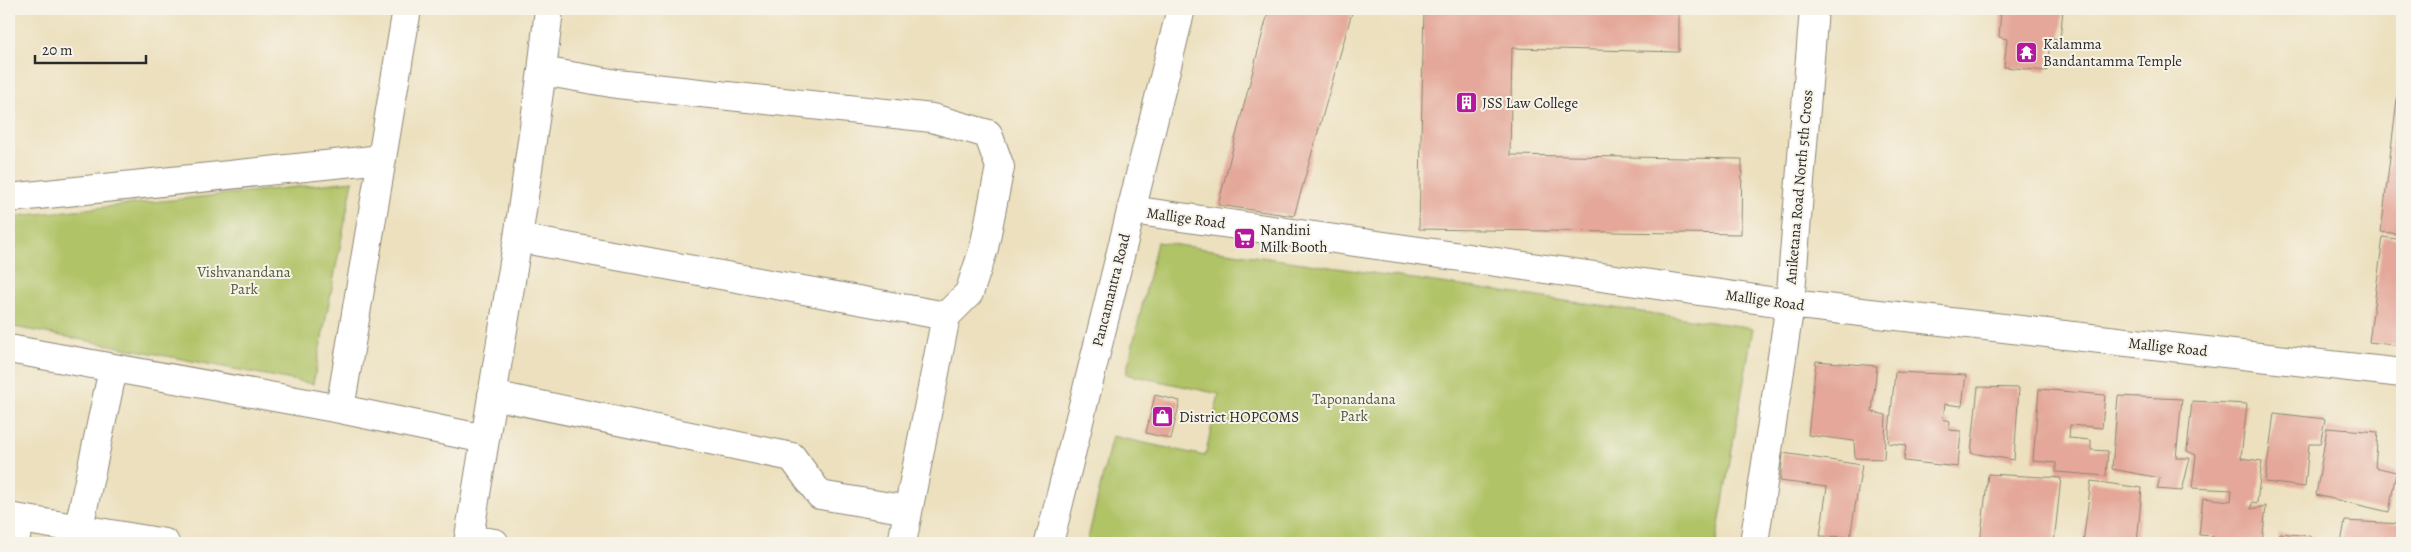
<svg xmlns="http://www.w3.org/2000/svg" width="2411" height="552" font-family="Alegreya,serif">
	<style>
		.green { fill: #b0c366; stroke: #6e7748 }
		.building { fill: #e4a799 }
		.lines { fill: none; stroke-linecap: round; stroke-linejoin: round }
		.street-casing { stroke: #8c8674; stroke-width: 30 }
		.street { stroke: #fff; stroke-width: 28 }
		.labels { text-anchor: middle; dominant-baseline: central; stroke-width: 4; stroke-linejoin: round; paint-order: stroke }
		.poi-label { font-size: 15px; fill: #2b2b2b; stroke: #f7f3e8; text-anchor: start }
		.street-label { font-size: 15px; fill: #2b2b2b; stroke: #f7f3e8 }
		.park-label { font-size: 15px; fill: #53593d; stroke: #f7f3e8 }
	</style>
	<rect width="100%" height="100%" fill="#f7f3e8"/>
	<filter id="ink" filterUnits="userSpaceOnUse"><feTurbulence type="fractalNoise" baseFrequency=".02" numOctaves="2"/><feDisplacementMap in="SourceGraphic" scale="10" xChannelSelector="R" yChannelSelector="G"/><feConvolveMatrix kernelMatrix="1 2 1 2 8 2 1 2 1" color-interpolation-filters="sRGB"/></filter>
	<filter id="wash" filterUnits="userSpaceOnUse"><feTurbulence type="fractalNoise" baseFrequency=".0096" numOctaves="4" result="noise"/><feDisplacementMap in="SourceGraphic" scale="20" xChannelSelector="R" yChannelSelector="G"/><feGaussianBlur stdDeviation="1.12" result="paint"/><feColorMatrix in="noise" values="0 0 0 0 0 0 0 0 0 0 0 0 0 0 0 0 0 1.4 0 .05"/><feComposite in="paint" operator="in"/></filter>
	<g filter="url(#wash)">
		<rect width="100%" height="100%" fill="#ece0be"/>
		<!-- green -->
		<path class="green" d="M353 181 313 384 9 326V217Z
			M1157 242 1753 328 1716 543H1087L1112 436 1205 456 1219 394 1126 374Z"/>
		<g id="blocks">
			<!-- building -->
			<path class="building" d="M1269 9H1353L1294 216 1218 205Z
				M1424 9H1679V52L1512 48 1510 155 1742 159 1741 234 1419 229Z
				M2001 9H2063L2060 40 2050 39 2047 71 2004 67 2007 39 1999 37Z
				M2401 66H2402V234L2381 232Z
				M2383 237 2402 240V346L2369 342Z
				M1816 361 1877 366 1872 412 1886 415 1884 459 1855 458 1854 441 1808 435Z
				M1895 372 1966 375 1962 406 1945 404 1943 419 1950 421 1949 430 1961 431 1958 467 1904 461 1906 445 1888 443Z
				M1978 387 2019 388 2014 460 1971 453Z
				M2039 389 2105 395 2102 428 2070 425 2069 438 2091 440V450L2108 451 2106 476 2056 472V463L2033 461Z
				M1155 395 1180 401 1171 439 1146 433Z
				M2118 396 2182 399 2176 458H2190L2182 491 2157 489 2160 478 2112 469Z
				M2192 401 2247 404 2241 458 2262 461 2257 503 2252 502 2251 509 2266 506 2262 543H2212L2213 536 2199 535 2203 498 2231 501 2232 490 2192 488 2196 455 2187 451Z
				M2274 413 2325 419 2320 444H2309L2305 487 2265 482Z
				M2327 428 2378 432 2375 467 2396 472 2389 512 2316 495Z
				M1783 453 1862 465 1850 537 1820 536 1827 487 1780 481Z
				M2401 472 2402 473V502L2398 501Z
				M1988 474 2061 478 2054 543H1980Z
				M2091 481 2142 488 2137 543H2083Z
				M2345 521 2402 524V543H2341Z
				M2279 533 2311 536V543H2278Z"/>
		</g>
	</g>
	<g filter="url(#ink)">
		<use href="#blocks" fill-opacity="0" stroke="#8c8674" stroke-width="1"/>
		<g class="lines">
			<defs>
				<path id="street" d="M542 71 617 84 932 118 988 134 1000 167 984 248 969 293 946 316
					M9 198 382 159
					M1131 210 1790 304 2402 373
					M518 238 946 316 902 543
					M9 349 340 409 485 439
					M492 395 792 457 820 495 908 510
					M340 409 407 9
					M9 517 165 543
					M79 527 113 369
					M469 539 495 543
					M15 543 19 519
					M468 543 518 238 542 71 549 9
					M1049 543 1181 9
					M1754 543 1790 304 1814 9"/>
			</defs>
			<!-- street casing -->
			<use href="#street" class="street-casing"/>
			<!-- street -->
			<use href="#street" class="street"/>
		</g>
	</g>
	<!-- icons -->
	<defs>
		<symbol id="temple-square" viewBox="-11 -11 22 22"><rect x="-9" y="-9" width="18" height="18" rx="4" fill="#b5179e" stroke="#f7f3e8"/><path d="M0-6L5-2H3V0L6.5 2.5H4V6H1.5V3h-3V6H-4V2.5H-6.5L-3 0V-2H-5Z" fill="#fff"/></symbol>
		<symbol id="building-square" viewBox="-11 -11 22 22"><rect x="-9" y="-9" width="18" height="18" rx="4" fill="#b5179e" stroke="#f7f3e8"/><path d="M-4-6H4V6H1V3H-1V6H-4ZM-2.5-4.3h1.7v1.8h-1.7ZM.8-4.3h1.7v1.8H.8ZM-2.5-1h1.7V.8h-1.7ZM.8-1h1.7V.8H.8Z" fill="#fff"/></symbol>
		<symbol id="supermarket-square" viewBox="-11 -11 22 22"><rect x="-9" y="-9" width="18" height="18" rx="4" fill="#b5179e" stroke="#f7f3e8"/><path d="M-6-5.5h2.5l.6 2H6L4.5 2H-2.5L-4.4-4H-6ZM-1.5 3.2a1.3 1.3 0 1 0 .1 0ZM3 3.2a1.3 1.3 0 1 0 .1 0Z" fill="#fff"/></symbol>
		<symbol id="shop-square" viewBox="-11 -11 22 22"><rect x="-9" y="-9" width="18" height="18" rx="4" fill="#b5179e" stroke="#f7f3e8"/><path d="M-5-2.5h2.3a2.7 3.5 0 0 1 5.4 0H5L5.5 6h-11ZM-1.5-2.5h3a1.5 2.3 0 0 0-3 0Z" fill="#fff"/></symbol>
	</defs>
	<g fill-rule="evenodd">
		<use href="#temple-square" x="2014" y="40" width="25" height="25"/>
		<use href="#building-square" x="1454" y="90" width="25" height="25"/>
		<use href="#supermarket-square" x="1232" y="226" width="25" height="25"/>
		<use href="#shop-square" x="1150" y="404" width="25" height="25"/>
	</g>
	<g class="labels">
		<!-- poi labels -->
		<g class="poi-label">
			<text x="2043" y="44">Kalamma<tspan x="2043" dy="17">Bandantamma Temple</tspan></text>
			<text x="1482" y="103">JSS Law College</text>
			<text x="1260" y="230">Nandini<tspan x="1260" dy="17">Milk Booth</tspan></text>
			<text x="1179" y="417">District HOPCOMS</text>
		</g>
		<!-- street labels -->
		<g class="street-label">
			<text transform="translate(1799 187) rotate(-85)">Aniketana Road North 5th Cross</text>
			<text transform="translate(1186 218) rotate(8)">Mallige Road</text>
			<text transform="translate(1111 290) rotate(-76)">Pancamantra Road</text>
			<text transform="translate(1765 300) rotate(8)">Mallige Road</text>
			<text transform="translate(2168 347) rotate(6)">Mallige Road</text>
		</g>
		<!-- park labels -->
		<g class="park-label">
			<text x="244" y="272">Vishvanandana<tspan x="244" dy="17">Park</tspan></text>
			<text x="1354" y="399">Taponandana<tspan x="1354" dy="17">Park</tspan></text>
		</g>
	</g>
	<!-- margin -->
	<rect width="2411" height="552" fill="none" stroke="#f7f3e8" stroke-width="30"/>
	<!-- scale -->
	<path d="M35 55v8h111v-8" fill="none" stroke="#2b2b2b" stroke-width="2.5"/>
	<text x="42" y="55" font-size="15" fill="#2b2b2b" stroke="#f7f3e8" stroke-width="4" paint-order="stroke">20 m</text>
</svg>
